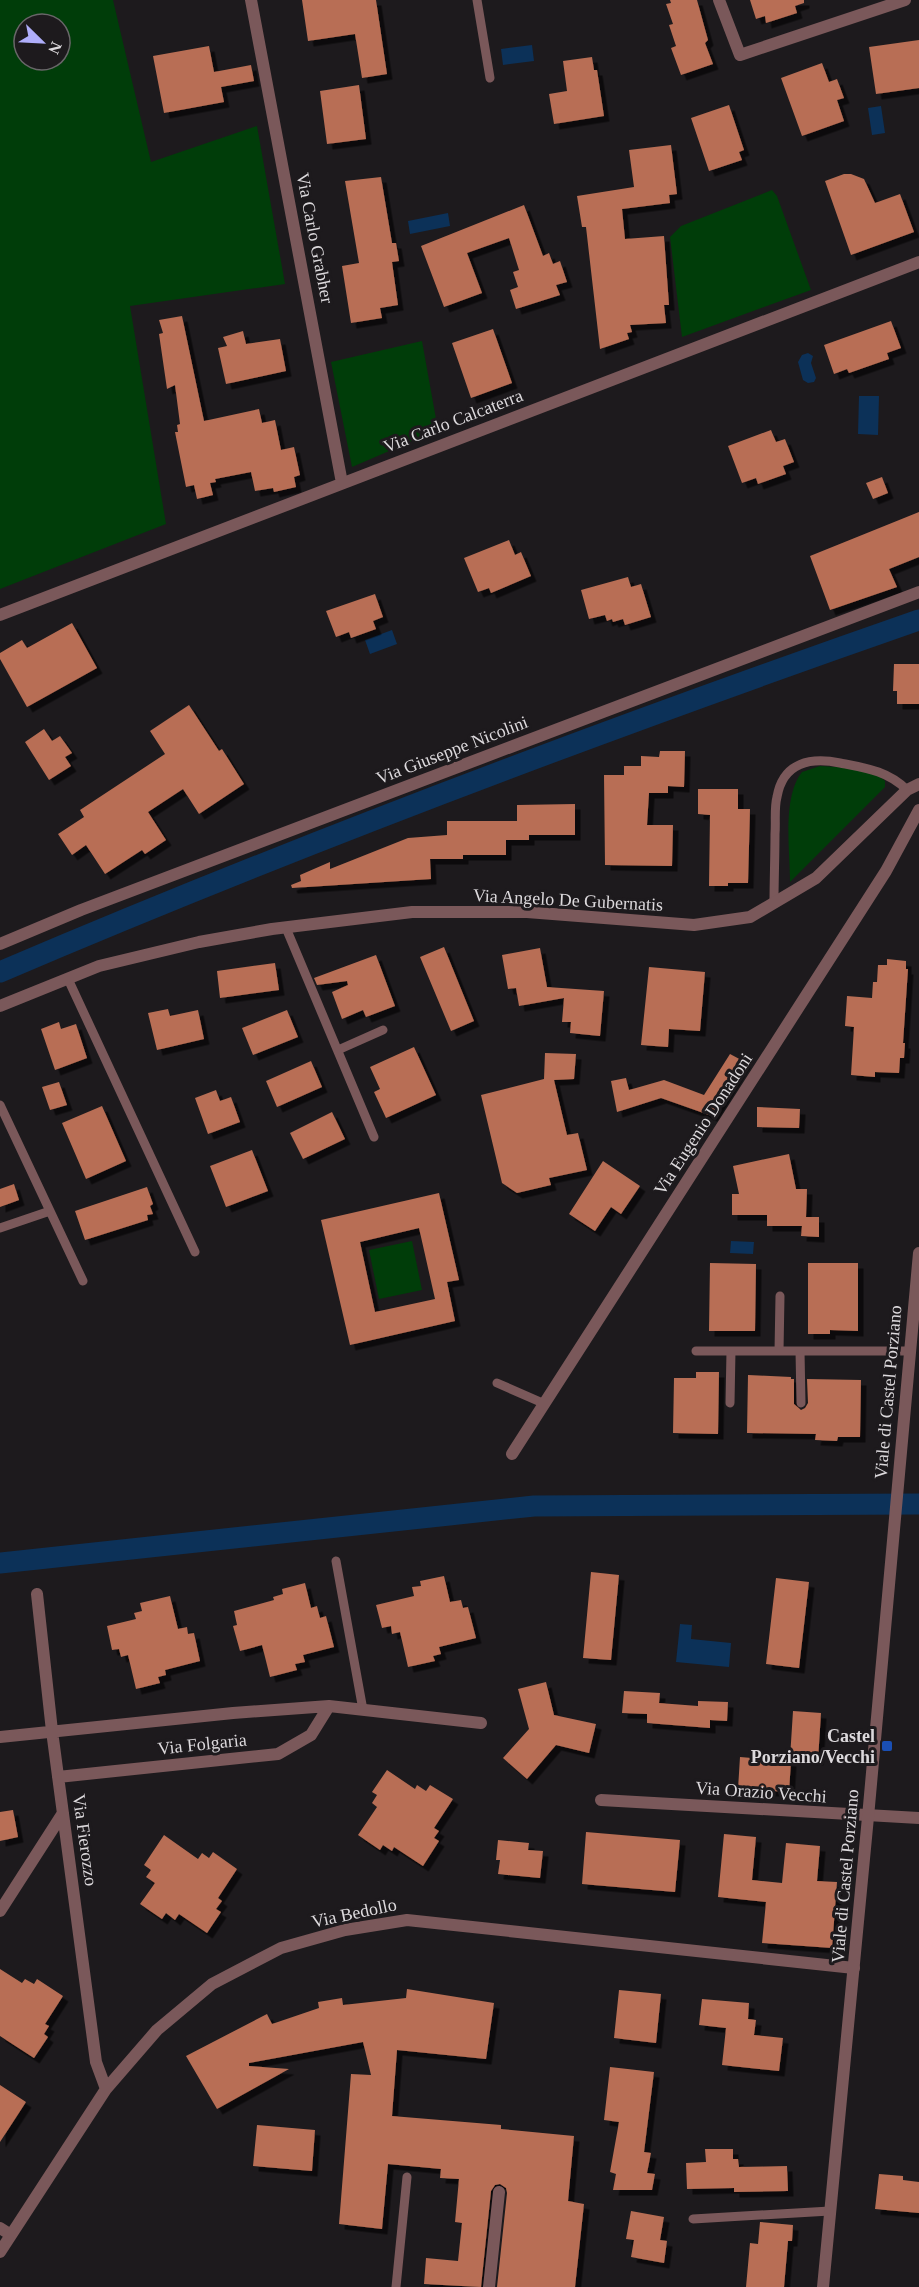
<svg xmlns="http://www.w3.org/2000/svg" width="919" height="2287" font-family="Georgia,serif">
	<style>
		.green { fill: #003d09; fill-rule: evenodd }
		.water { fill: #0c3158 }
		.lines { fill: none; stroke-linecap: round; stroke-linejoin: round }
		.canal { stroke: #0c3158; stroke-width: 21 }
		.building { fill: #b86e54; fill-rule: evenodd; filter: url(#shadow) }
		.service { stroke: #7a585a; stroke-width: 9 }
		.minor { stroke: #7a585a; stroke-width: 12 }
		.tertiary { stroke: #7a585a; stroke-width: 12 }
		.transit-dot { fill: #1a4fb4; stroke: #1d1a1d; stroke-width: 2 }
		.labels { text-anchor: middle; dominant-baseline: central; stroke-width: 6; stroke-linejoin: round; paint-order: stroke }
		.street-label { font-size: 18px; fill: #dcd9dc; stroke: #1d1a1d }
		.poi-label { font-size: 18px; font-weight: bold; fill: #dcd9dc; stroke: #1d1a1d; text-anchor: end }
	</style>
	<defs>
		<filter id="shadow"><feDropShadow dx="5.5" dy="5.5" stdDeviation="0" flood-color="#0009"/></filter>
	</defs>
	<rect width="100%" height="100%" fill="#1d1a1d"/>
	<!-- green -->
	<path class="green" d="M0 0H113L151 162 257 126 285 284 130 306 166 524 0 589ZM24 24H60V60H24Z
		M772 190 777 196 811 290 682 337 670 237 681 226Z
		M422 341 438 430 352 467 331 362Z
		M820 766C837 767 873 768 885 781V787L790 882C790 851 782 797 802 772Z
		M412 1241 422 1290 379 1299 369 1250Z"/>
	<!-- water -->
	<path class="water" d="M532 45 534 61 503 65 501 49Z
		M881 106 885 133 872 135 868 108Z
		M448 213 450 226 410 234 408 221Z
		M808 353 813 356 811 363 816 378 814 382 808 383 803 380 798 362 802 355Z
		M859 396H879L878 435 858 434Z
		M392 630 397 644 370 654 365 640Z
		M731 1241 754 1242 753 1254 730 1253Z
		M680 1624 692 1625 691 1639 731 1643 729 1667 676 1662Z"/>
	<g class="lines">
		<!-- canal -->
		<path class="canal" d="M0 972C302 843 609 728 919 620
			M0 1563 534 1506 919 1504"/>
	</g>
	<!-- building -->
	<path class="building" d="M302 0H376L387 74 362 78 355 34 308 41Z
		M670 0H697L708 40 705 43 713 64 681 75 671 48 676 46 669 25 673 24 666 4 671 3Z
		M750 0H804V3L795 6 797 13 766 23 765 16 756 19Z
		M919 40V88L876 94 869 47Z
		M209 46 214 72 251 65 254 81 221 87 224 102 164 113 153 56Z
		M592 57 594 70H597L604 116 554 124 549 94 567 91 563 61Z
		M822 63 829 82 837 79 844 98 837 100 844 121 802 136 781 78Z
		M359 85 366 139 327 144 320 91Z
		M729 105 744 150 739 152 742 160 709 171 691 118Z
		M671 145 677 194 669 195 670 203 622 209 625 239 664 236 669 305H664L666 323 630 325 632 332 627 333 629 339 600 349 586 227H582L577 196 634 187 629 150Z
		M844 174H851L864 179 875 203 900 194 914 232 851 255 825 181Z
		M381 177 392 243H396L399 261 392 262 398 305 380 308 382 318 351 323 342 266 359 263 345 181Z
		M524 205 543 256 549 253 553 264 560 261 567 282 556 285 560 295 516 309 510 290 518 287 513 272 519 270 509 238 467 253 482 293 444 307 421 246Z
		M182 316 204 421 259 409 262 423 275 420 281 450 294 447 300 475 294 477 296 487 274 492 273 488 255 491 251 472 215 479 216 482 210 483 213 495 197 499 194 485 186 487 175 432H178L177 425 180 424 175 385 167 389 159 334 163 333 159 320Z
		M891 321 901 348 887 353 889 359 849 373 847 369 834 374 824 345Z
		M493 329 512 383 471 398 452 343Z
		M243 331 246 344 280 339 286 371 226 384 218 348 227 346 223 337Z
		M771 430 776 442 785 439 794 462 783 466 786 474 758 484 756 478 742 483 728 446Z
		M882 477 888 493 873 499 866 483Z
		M919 512V557L889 569 897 587 830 610 810 556Z
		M509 540 515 555 521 552 531 576 491 593 489 588 478 592 464 558Z
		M628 577 631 587 641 584 651 617 625 625 623 619 613 622 612 619 607 621 605 615 589 619 581 590Z
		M375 594 383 617 373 621 376 629 351 638 349 632 336 637 326 611Z
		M72 623 97 668 27 707 0 659V653L22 640 27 648Z
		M894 664H919V704H897V691H893Z
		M189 705 219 751 222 749 244 784 199 814 183 789 148 812 166 840 145 854 142 850 105 874 86 845 72 855 58 834 84 817 80 810 165 754 150 731Z
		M44 729 52 741 60 736 72 753 65 757 71 766 49 780 25 742Z
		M660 751H685L684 787 668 786V793H649L647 825H673L672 866 605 865 604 775H624V766H641V756L659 757Z
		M698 789H738V809H750L748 883H728V886H709L710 815 698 814Z
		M575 804V835H529V840H506V855H463V859H430L431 879 292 888 291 885 301 881 300 875 330 862V869L408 838 447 835V821H517V805Z
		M444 947 474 1021 451 1031 420 957Z
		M540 948 547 987 604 991 600 1036 570 1033 571 1022H562L564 998 519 1006 516 988 508 989 502 955Z
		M376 955 395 1006 366 1017 363 1010 342 1019 332 992 348 985 347 981 317 985 314 978Z
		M887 959 906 961V969H908L903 1043H905L904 1058H900L899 1073 875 1072V1077L851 1075 854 1027 845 1026 847 996 872 998 873 982H877L878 965H887Z
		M275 963 279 990 220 998 217 971Z
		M649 967 705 972 700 1031 669 1029 668 1047 641 1045Z
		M168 1009 170 1016 198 1010 204 1039 157 1050 148 1013Z
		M287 1010 298 1037 253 1055 242 1028Z
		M59 1022 61 1029 76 1024 87 1058 55 1070 41 1029Z
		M414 1047 436 1095 386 1118 374 1092 380 1089 370 1067Z
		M545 1053 576 1054 574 1079 554 1080 567 1135 578 1133 587 1170 549 1178 551 1185 517 1193 502 1183 481 1095 544 1079Z
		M730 1054 745 1062 712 1116 661 1098 617 1112 611 1081 626 1078 629 1090 664 1080 704 1095Z
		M311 1061 322 1087 277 1107 266 1081Z
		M59 1082 67 1105 50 1110 42 1087Z
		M216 1090 220 1101 231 1097 240 1122 208 1134 195 1098Z
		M102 1106 126 1161 86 1179 62 1123Z
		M757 1107 800 1109 799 1128 757 1127Z
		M332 1112 345 1139 303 1159 290 1133Z
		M252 1150 268 1191 226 1207 210 1166Z
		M789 1154 796 1189H807L806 1217H819V1237L801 1236 802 1226H767V1215H732V1194H739L733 1166Z
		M603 1161 640 1186 621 1214 611 1207 595 1231 569 1214Z
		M14 1184 19 1200 0 1207V1189Z
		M147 1187 153 1204 150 1206 153 1214 147 1215 148 1220 85 1240 75 1211Z
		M439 1193 459 1280 447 1282 455 1321 350 1345 321 1220ZM419 1228 435 1299 375 1312 360 1242Z
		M710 1263 756 1264 755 1331H709Z
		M808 1263H858V1331L830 1330V1334H808Z
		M696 1372H719L718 1434 673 1433 674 1378H696Z
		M748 1375 791 1377V1379H794V1404L801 1410 805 1408 808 1403 807 1379 861 1380 860 1437H838L837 1441 815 1440 816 1434 747 1433Z
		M591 1572 619 1575 611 1660 583 1658Z
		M444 1576 450 1602 461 1600 463 1608 468 1607 476 1638 439 1647 441 1654 433 1656 435 1661 408 1667 400 1632 392 1634 391 1626 382 1628 376 1605 414 1596 412 1587 421 1586 420 1581Z
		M776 1578 809 1582 799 1668 766 1664Z
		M305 1583 311 1608 317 1606 320 1618 326 1616 334 1647 303 1655 305 1662 295 1664 297 1670 270 1677 262 1645 240 1651 233 1626 237 1625 234 1611 274 1600 273 1597 283 1594 282 1589Z
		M170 1596 178 1629 187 1627 188 1634 194 1633 200 1661 165 1670 166 1675 158 1677 160 1683 136 1689 128 1655 121 1657 119 1649 112 1650 107 1626 136 1619 134 1613 142 1611 140 1603Z
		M546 1682 554 1715 596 1724 589 1753 556 1745 527 1779 503 1758 529 1729 518 1689Z
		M624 1691 660 1693 659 1703 698 1706V1701L728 1702 727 1721 710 1720V1728L647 1723V1714L622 1713Z
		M793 1711 821 1713 818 1760 790 1758Z
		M740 1757 791 1761 789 1792 738 1789Z
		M387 1770 415 1789 417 1785 426 1791 430 1785 453 1799 434 1828 439 1831 434 1838 439 1841 423 1866 394 1847 392 1851 383 1845 380 1850 358 1835 377 1807 372 1803 377 1795 372 1792Z
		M13 1810 18 1837 0 1841V1812Z
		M586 1832 680 1840 675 1892 582 1884Z
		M724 1834 756 1837 752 1880 782 1883 786 1843 820 1846 817 1881 837 1882 832 1948 762 1943 766 1902 718 1897Z
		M164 1835 198 1859 202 1853 209 1858 213 1852 237 1869 218 1898 222 1901 216 1909 221 1912 207 1933 179 1914 175 1920 166 1913 162 1919 140 1904 155 1883 146 1877 151 1870 144 1865Z
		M498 1840 529 1843 528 1850 543 1851 540 1878 498 1874 500 1860H496Z
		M0 1969 22 1983 25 1979 34 1984 37 1979 63 1996 45 2024 49 2026 44 2034 48 2037 34 2058 0 2036Z
		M407 1989 494 2003 486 2059 397 2050 392 2116 501 2125V2129L574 2136 568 2201 584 2204 575 2287H497L507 2193 506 2188 500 2184 495 2185 491 2191 481 2287 424 2284 426 2258 458 2261 462 2223 455 2222 459 2179 440 2178 441 2169 388 2164 382 2229 339 2224 351 2074 371 2075 363 2042 249 2063V2066L289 2069 217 2109 186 2056 267 2014 272 2024 319 2008 318 2002 342 1998 343 2005 406 1998Z
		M619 1990 661 1994 656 2043 614 2038Z
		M702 1999 749 2003 748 2019 756 2020 754 2035 783 2038 779 2071 722 2065 726 2028 699 2025Z
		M610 2067 654 2072 644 2152 651 2153 647 2173 655 2174 652 2190H613L616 2174 610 2172 619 2122 604 2120Z
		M0 2085 26 2102 0 2142Z
		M257 2125 315 2130 312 2171 253 2166Z
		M705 2149H733V2159H738L739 2167 787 2166 788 2191 734 2192V2188L687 2189 686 2163 706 2162Z
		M879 2174 903 2176V2180L919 2182V2213L875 2209Z
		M631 2211 664 2217 660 2240 667 2241 664 2263 631 2257 634 2240 626 2239Z
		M760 2222 793 2225 792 2241H788L784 2287H746L750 2243 758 2244Z"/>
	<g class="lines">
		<!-- service -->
		<path class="service" d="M477 0 490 78
			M774 903C774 880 775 857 775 834 776 822 774 808 777 797 783 762 811 757 840 763 866 768 888 771 907 790
			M286 928 374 1137
			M68 979 195 1252
			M338 1050 383 1030
			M0 1105 83 1281
			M0 1228 50 1211
			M696 1351H910
			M779 1351 780 1296
			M800 1351 801 1403
			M497 1383 545 1404
			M730 1403 731 1351
			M336 1561 363 1710
			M693 2219 830 2211
			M396 2287 407 2177"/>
		<!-- minor -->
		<path class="minor" d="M251 0 342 483
			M719 0 740 55 905 0
			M0 615 919 262
			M0 944 81 910 919 592
			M0 1006 99 966 199 942 272 929 412 912H527L694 925 750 917 816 878 907 790 919 784
			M512 1454 886 871 919 810
			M37 1594 52 1731 96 2062 106 2089
			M0 1737 233 1713 329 1706 481 1723
			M58 1777 278 1754 311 1735 329 1706
			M601 1800 919 1818
			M0 1911 63 1813
			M0 2228 11 2235
			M0 2252 106 2089 157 2030 212 1984 281 1948 345 1930 407 1920 854 1968
			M489 2287 499 2192"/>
		<!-- tertiary -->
		<path class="tertiary" d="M823 2287 868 1817 919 1253"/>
	</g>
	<!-- markers -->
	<rect class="transit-dot" x="881" y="1740" width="12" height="12" rx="3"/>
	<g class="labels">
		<!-- street labels -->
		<g class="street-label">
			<text transform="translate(315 238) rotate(79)">Via Carlo Grabher</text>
			<text transform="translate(453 421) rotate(-21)">Via Carlo Calcaterra</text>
			<text transform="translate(452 750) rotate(-21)">Via Giuseppe Nicolini</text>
			<text transform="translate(568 900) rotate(3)">Via Angelo De Gubernatis</text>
			<text transform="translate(703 1124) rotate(-57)">Via Eugenio Donadoni</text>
			<text transform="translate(888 1392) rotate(-85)">Viale di Castel Porziano</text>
			<text transform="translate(202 1744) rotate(-6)">Via Folgaria</text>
			<text transform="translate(761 1792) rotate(4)">Via Orazio Vecchi</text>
			<text transform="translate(85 1840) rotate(82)">Via Fierozzo</text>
			<text transform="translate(845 1876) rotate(-85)">Viale di Castel Porziano</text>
			<text transform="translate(354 1913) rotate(-12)">Via Bedollo</text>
		</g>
		<!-- poi labels -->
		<g class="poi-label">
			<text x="875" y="1736">Castel<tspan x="875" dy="21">Porziano/Vecchi</tspan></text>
		</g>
	</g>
	<!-- north arrow -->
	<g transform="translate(42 42) rotate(114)"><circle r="28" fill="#1d1a1d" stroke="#696669" stroke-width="1.5"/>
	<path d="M0-4.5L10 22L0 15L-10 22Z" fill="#afaefa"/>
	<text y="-9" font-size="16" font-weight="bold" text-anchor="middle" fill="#dcd9dc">N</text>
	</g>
</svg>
